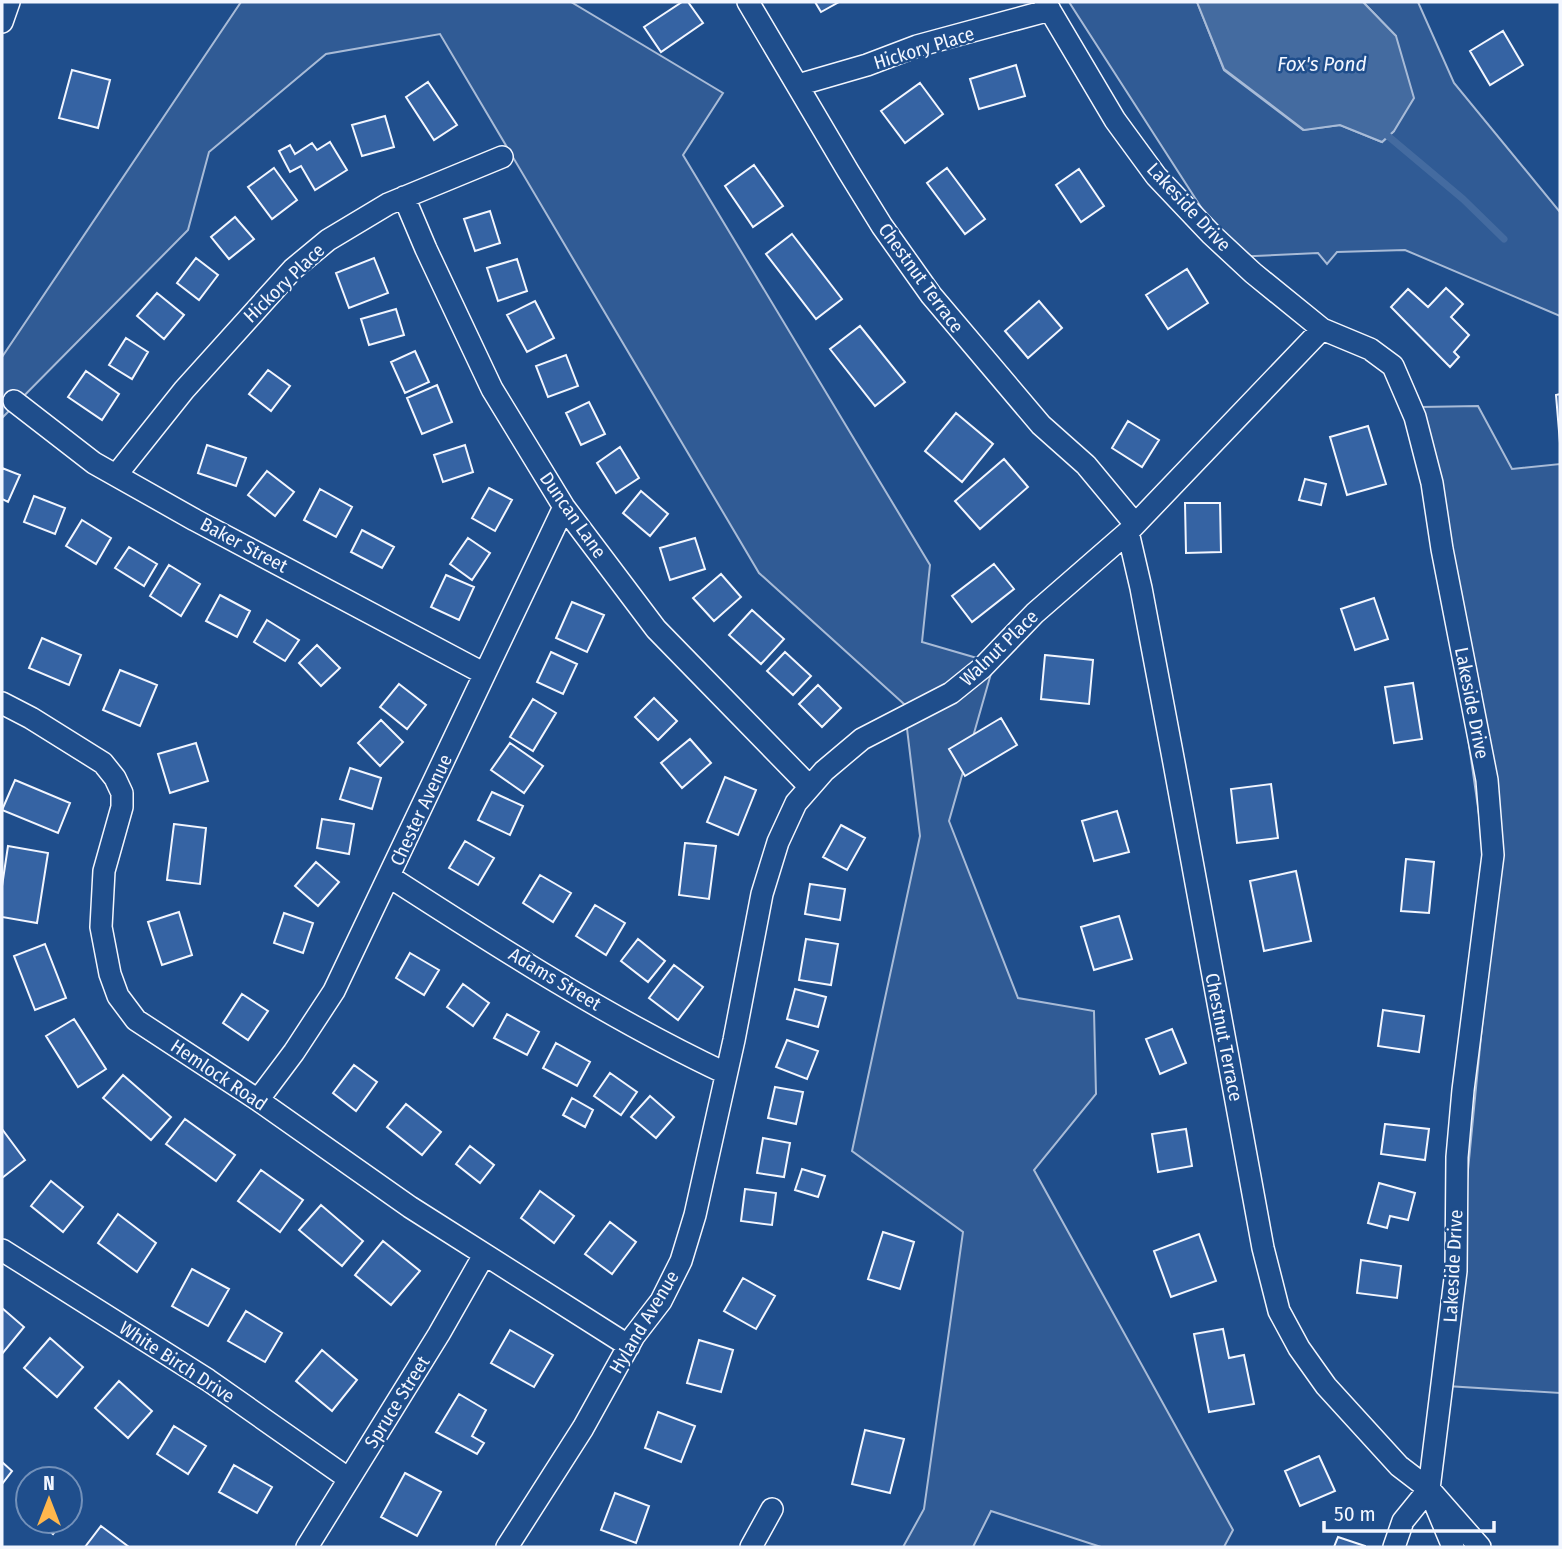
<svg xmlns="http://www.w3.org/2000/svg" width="1562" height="1549" font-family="'Fira Sans Condensed',sans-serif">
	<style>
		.built { fill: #305b95; stroke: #a8bbd7; stroke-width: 2 }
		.water { fill: #446ba0; stroke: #a8bbd7; stroke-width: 2 }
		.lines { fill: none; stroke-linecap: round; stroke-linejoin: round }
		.stream { stroke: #446ba0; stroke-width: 7 }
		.building { fill: #3563a3; stroke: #f2f6ff; stroke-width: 2 }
		.street-casing { stroke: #f2f6ff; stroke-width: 24 }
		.street { stroke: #1f4e8c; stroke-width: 21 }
		.labels { text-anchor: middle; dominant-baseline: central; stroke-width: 5; stroke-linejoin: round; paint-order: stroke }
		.street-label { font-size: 19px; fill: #f2f6ff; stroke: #1f4e8c }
		.water-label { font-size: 21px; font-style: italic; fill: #f2f6ff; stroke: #1f4e8c }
	</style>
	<rect width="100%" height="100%" fill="#1f4e8c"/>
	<!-- built -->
	<path class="built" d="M241 2H571L723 93 683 155 930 565 922 642 994 663 949 821 1018 998 1094 1011 1096 1094 1034 1170 1233 1530 1224 1547H1101L991 1511 973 1547H903L924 1509 963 1232 852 1151 920 836 904 704 759 573 440 34 326 54 209 152 188 230 2 418V357Z
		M1069 2H1197L1224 70 1303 130 1340 125 1382 142 1394 131 1396 36 1363 2H1418L1454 83 1560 212V316L1405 250 1337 252 1327 264 1318 253 1233 257Z
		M1478 406 1512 469 1560 464V1393L1447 1386 1493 913 1421 407Z"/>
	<!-- water -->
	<path class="water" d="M1197 2H1363L1396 36 1414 98 1394 131 1382 142 1340 125 1304 130 1224 69Z"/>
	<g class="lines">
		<!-- stream -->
		<path class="stream" d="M1388 136 1463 199 1504 239"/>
	</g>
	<!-- building -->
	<path class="building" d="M682 2H688L703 23 661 52 644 27Z
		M815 2H839L821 12Z
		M1503 31 1523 65 1490 85 1470 51Z
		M1016 65 1025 96 979 109 970 79Z
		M72 70 110 80 98 128 59 118Z
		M428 82 457 125 434 140 406 97Z
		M920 83 943 114 905 143 881 111Z
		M385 116 394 147 362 156 352 125Z
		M330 142 347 170 315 190 301 166 290 172 279 151 290 145 295 154 312 143 317 150Z
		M754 165 783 206 753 227 725 186Z
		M274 168 297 200 272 219 248 187Z
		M947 168 985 219 965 234 927 183Z
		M1079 169 1104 206 1081 222 1056 185Z
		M490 211 500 243 475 251 464 219Z
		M235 217 254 239 229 259 211 237Z
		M792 234 842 299 816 319 766 254Z
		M196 258 218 275 199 300 177 283Z
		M374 258 388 293 349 308 336 273Z
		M517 259 527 291 498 301 487 268Z
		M1187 269 1208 303 1168 329 1146 295Z
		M1446 288 1463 304 1451 317 1469 335 1454 352 1459 357 1450 367 1391 307 1408 289 1428 307Z
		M157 293 184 315 164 339 137 316Z
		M535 301 554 338 527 352 507 315Z
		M1039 301 1062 328 1028 358 1005 331Z
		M396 309 404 335 369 345 361 319Z
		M860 326 905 382 875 406 830 349Z
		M126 338 148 352 132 379 109 365Z
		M415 351 429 382 405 393 391 362Z
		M566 355 578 386 548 397 536 366Z
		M268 370 290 386 271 411 249 394Z
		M86 371 119 394 102 420 68 397Z
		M437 385 452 422 422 434 407 398Z
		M1560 394V443L1556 395Z
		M589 402 605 434 581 445 566 413Z
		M956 413 993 444 962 482 925 451Z
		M1128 421 1159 440 1142 467 1112 448Z
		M1368 426 1386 484 1347 495 1330 437Z
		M207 445 246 458 236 486 198 473Z
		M465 445 473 472 443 482 434 455Z
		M620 447 639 478 616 493 597 463Z
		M1004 459 1028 487 980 529 955 501Z
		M2 468 20 475 8 502 2 499Z
		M267 471 294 492 275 516 248 495Z
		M1305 479 1326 484 1321 505 1299 500Z
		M489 488 512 500 495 531 472 518Z
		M320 489 352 507 336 537 304 520Z
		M641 491 668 514 650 536 623 513Z
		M34 496 65 508 55 534 24 522Z
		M1185 503H1220L1221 552 1186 553Z
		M82 520 111 538 96 564 66 546Z
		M362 530 394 547 382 568 351 552Z
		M468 538 490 553 472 580 450 564Z
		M695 538 705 569 670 580 660 548Z
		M129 547 157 564 144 586 115 568Z
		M994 564 1014 589 972 622 952 596Z
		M169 565 200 584 181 616 150 596Z
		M721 574 741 597 714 621 693 598Z
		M446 575 474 587 459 620 431 607Z
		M220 595 250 611 237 637 206 621Z
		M1374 598 1388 639 1355 650 1341 609Z
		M572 602 604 615 587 652 556 638Z
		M752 610 784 639 761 664 729 635Z
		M267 620 299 640 285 661 254 642Z
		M42 638 81 655 69 685 29 668Z
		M317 645 340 668 321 686 299 663Z
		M551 652 577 664 563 694 537 682Z
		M785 652 811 676 793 695 767 671Z
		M1045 655 1093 660 1089 704 1041 699Z
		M120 670 157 685 140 726 103 710Z
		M1413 683 1422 739 1394 743 1385 687Z
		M399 684 426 705 407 729 380 707Z
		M818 685 841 708 822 727 799 704Z
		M654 698 677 721 658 740 635 717Z
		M533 699 556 713 533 751 510 737Z
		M1001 718 1017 745 965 776 949 749Z
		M381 720 403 742 380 766 358 743Z
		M690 739 711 763 682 788 661 763Z
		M196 743 208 781 170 793 158 754Z
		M510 743 543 766 524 793 491 770Z
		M350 768 381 778 372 809 340 799Z
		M725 777 756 790 738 835 707 822Z
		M15 780 70 803 58 833 2 810Z
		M1271 784 1278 838 1237 843 1231 789Z
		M492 792 523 806 510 835 478 820Z
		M1117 811 1129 852 1094 861 1082 821Z
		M322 819 354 824 349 854 317 848Z
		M174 824 206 828 200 884 167 880Z
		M841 825 865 838 847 870 823 857Z
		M465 841 494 858 478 885 449 868Z
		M685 843 716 846 709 899 679 895Z
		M8 846 48 853 37 923 2 917V886Z
		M1406 859 1434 862 1429 913 1401 911Z
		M316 862 339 882 318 906 295 886Z
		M1296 871 1311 941 1264 951 1250 881Z
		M540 875 571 893 553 922 523 903Z
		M810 884 845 889 840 920 805 914Z
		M595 905 625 923 606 955 576 936Z
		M179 912 192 955 162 965 148 922Z
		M284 913 313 923 303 953 274 943Z
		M1119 916 1132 959 1094 970 1081 927Z
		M638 939 665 961 648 982 621 961Z
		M806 939 838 944 831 985 799 980Z
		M45 944 66 998 35 1010 14 956Z
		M410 953 439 970 424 995 396 978Z
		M674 965 703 987 678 1020 649 998Z
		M463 984 489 1003 473 1026 447 1007Z
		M795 989 826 997 818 1027 787 1019Z
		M242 994 268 1011 248 1040 223 1023Z
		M1383 1010 1424 1016 1419 1052 1378 1046Z
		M507 1014 539 1032 527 1055 494 1038Z
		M74 1019 106 1069 78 1087 46 1036Z
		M1172 1029 1186 1063 1160 1074 1146 1039Z
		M787 1040 818 1051 807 1079 776 1067Z
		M556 1043 590 1062 577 1086 543 1068Z
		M354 1065 377 1082 356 1111 333 1093Z
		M610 1073 637 1092 621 1115 594 1096Z
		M123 1075 171 1117 151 1140 103 1098Z
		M775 1087 803 1092 796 1124 768 1118Z
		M650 1096 674 1117 656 1138 631 1117Z
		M572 1098 593 1110 585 1127 563 1115Z
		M406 1104 441 1132 422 1155 387 1127Z
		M185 1119 235 1155 216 1181 166 1144Z
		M1385 1124 1429 1129 1425 1160 1381 1154Z
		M2 1129 25 1160 2 1178Z
		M1186 1129 1192 1166 1158 1172 1152 1134Z
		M763 1138 790 1143 784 1177 757 1173Z
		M470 1146 494 1165 480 1183 456 1164Z
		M802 1169 825 1176 818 1197 795 1190Z
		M261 1170 303 1200 280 1232 238 1201Z
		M51 1181 83 1207 63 1232 31 1206Z
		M1379 1183 1415 1193 1408 1220 1390 1216 1387 1228 1368 1223Z
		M745 1189 776 1193 772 1225 741 1221Z
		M540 1191 574 1216 554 1243 521 1218Z
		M321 1205 363 1241 342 1266 299 1230Z
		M118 1214 156 1243 137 1272 98 1243Z
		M610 1222 636 1242 612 1274 585 1254Z
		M883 1232 914 1242 900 1289 868 1279Z
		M1199 1234 1216 1281 1171 1297 1154 1251Z
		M383 1241 420 1271 391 1305 355 1275Z
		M1361 1260 1401 1266 1397 1298 1357 1293Z
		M192 1269 229 1289 208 1326 172 1306Z
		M743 1278 775 1296 756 1329 724 1311Z
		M2 1308 24 1327 2 1354Z
		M246 1311 282 1333 265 1362 228 1341Z
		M1223 1329 1229 1358 1244 1355 1254 1404 1209 1412 1194 1334Z
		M510 1330 553 1355 534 1387 491 1363Z
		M50 1338 83 1367 57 1397 24 1368Z
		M699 1340 733 1350 721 1392 687 1383Z
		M322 1350 357 1380 332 1411 296 1381Z
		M119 1381 152 1411 128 1438 95 1408Z
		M459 1394 486 1410 472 1436 484 1443 477 1454 436 1432Z
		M658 1412 695 1426 681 1462 645 1448Z
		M174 1426 206 1446 188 1474 157 1454Z
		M865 1430 904 1439 890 1493 852 1484Z
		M1319 1456 1335 1491 1300 1506 1285 1471Z
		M2 1462 12 1471 2 1484Z
		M234 1465 272 1487 257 1513 219 1492Z
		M405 1473 441 1492 417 1536 381 1517Z
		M615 1493 649 1506 636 1543 601 1530Z
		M28 1496V1515L19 1508Z
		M36 1521H63L53 1534Z
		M101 1526 129 1547H85Z
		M1338 1537 1365 1546V1547H1334Z"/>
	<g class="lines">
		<defs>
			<path id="street" d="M748 2 848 171 882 226 931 295 1041 425 1086 465 1135 524
				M1045 2 1115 120 1156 176 1211 234 1253 273 1322 329 1370 349 1393 366 1415 417 1432 483 1442 549 1487 780 1493 855 1463 1090 1457 1157 1456 1271 1429 1489 1403 1521 1394 1547
				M2 22 9 2
				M798 85 867 65 917 46 1050 10
				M404 197 426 249 492 389 564 507 656 629 810 787
				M14 401 94 463 195 520 483 673
				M117 474 184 390 293 269 328 240 388 204 502 157
				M1128 532 1141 588 1174 763 1263 1248 1279 1311 1299 1348 1326 1386 1399 1466 1429 1489 1480 1547
				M2 703 31 718 103 763 115 778 122 793V807L104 871 101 927 110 974 118 996 136 1020 258 1100 410 1207 629 1346
				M390 877C497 946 610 1019 725 1073
				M258 1100 294 1052 334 991 564 507
				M2 1250 208 1380 349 1479
				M1435 1504 1453 1547
				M307 1547 439 1334 484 1255
				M507 1547 583 1428 634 1336 661 1301 681 1261 695 1215 734 1040 762 894 778 842 796 803 824 771 862 739 951 693 982 668 1035 613 1128 532 1322 329
				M751 1547 772 1509"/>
		</defs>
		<!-- street casing -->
		<use href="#street" class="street-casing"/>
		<!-- street -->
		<use href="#street" class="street"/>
	</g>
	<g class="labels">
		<!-- street labels -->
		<g class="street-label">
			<text transform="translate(924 48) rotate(-17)">Hickory Place</text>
			<text transform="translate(1189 207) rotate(47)">Lakeside Drive</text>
			<text transform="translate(921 278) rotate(54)">Chestnut Terrace</text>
			<text transform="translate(284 283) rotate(-44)">Hickory Place</text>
			<text transform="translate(573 515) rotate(55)">Duncan Lane</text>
			<text transform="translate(244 545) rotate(28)">Baker Street</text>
			<text transform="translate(999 648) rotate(-44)">Walnut Place</text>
			<text transform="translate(1472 703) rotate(79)">Lakeside Drive</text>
			<text transform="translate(421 810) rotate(-65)">Chester Avenue</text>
			<text transform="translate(555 979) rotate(31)">Adams Street</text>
			<text transform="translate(1224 1037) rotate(79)">Chestnut Terrace</text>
			<text transform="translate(219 1075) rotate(34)">Hemlock Road</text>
			<text transform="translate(1453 1266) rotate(-87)">Lakeside Drive</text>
			<text transform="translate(644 1322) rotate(-59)">Hyland Avenue</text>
			<text transform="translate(177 1362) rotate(33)">White Birch Drive</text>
			<text transform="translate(397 1402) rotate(-58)">Spruce Street</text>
		</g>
		<!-- water labels -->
		<g class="water-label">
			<text x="1322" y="64">Fox's Pond</text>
		</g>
	</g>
	<!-- border -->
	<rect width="1562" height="1549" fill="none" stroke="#f2f6ff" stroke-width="7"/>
	<!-- north arrow -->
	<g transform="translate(49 1500)"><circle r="33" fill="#1f4e8c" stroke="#7391ba" stroke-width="2"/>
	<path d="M0-5L12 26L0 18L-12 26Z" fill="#ffb74d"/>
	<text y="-10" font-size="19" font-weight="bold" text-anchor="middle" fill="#f2f6ff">N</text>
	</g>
	<!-- scale -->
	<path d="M1324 1521v10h170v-10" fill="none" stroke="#f2f6ff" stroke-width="3.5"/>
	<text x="1334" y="1521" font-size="21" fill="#f2f6ff" stroke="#1f4e8c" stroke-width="5" paint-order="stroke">50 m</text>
</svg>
